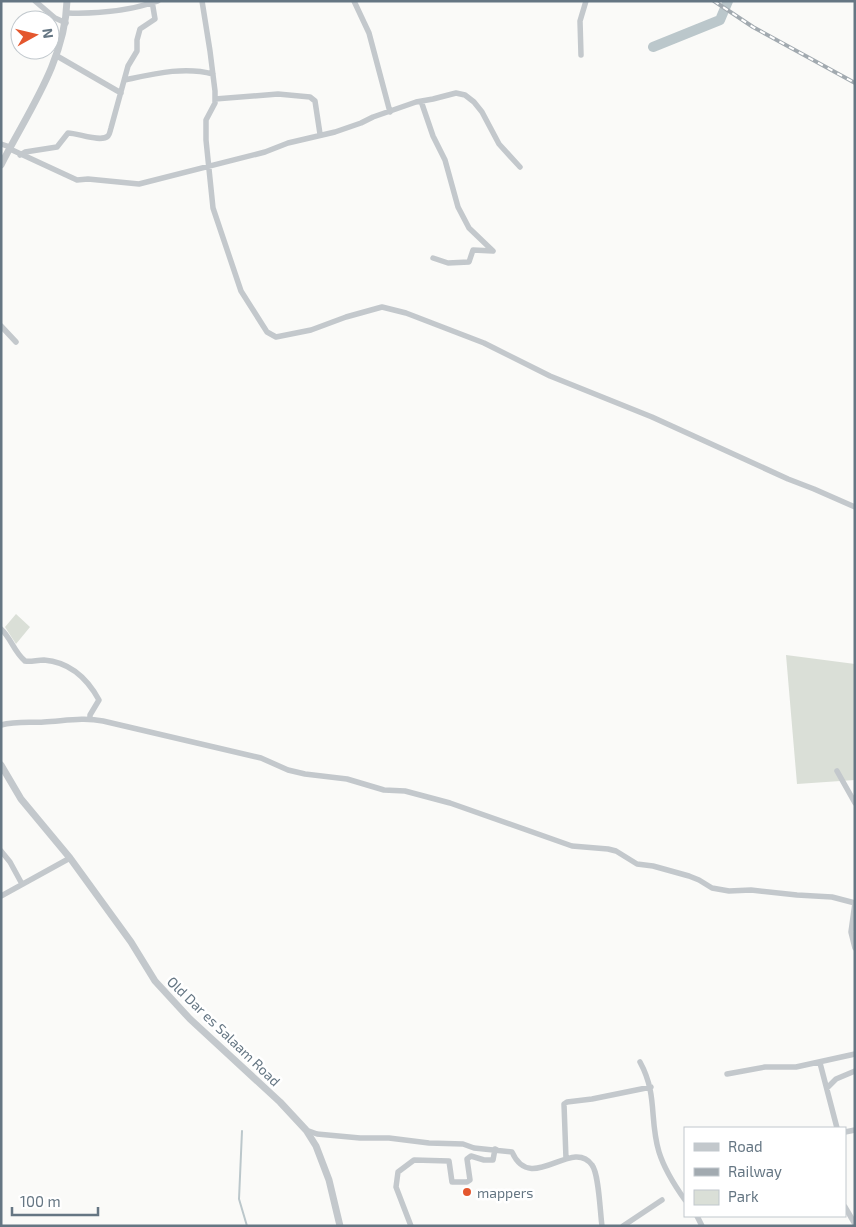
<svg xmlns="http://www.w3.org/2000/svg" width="856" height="1227" font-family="'Exo 2',sans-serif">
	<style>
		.green { fill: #dadfd7 }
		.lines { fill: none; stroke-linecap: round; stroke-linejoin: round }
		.stream { stroke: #bbc7cb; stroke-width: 2 }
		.river { stroke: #bbc7cb; stroke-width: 10 }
		.minor { stroke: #c3c8cc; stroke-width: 5.5 }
		.tertiary { stroke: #c3c8cc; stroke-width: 7 }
		.rail-casing { stroke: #a2aab0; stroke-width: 4 }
		.rail { stroke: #fff; stroke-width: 2; stroke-dasharray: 5.5; stroke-linecap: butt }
		.poi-dot { fill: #e4572e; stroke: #fff; stroke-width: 2 }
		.labels { text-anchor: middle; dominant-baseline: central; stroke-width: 5; stroke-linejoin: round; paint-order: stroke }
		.street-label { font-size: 14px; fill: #657683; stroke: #fff }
		.poi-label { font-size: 14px; fill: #657683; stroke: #fff; text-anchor: start }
	</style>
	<rect width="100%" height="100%" fill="#fafaf8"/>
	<!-- green -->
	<path class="green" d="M16 614 30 627 16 644 5 627Z
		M786 655 855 664V780L797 784Z"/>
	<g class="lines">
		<!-- stream -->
		<path class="stream" d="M242 1131 239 1199 247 1226"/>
		<!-- river -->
		<path class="river" d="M653 47 720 20 728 1"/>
		<!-- minor -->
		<path class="minor" d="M35 1 55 18 66 23
			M202 1 210 51 215 91V103L206 120V140L213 208 241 291 267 332 276 337 311 330 346 317 382 307 406 313 484 343 550 376 652 417 788 479 814 489 855 507
			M354 1 369 33 390 112
			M67 13C97 14 129 11 158 1
			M581 55 580 21 586 1
			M57 56 121 93
			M125 80C153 74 184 66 213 74
			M215 99 278 94 310 97 315 101 320 134
			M421 101 433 136 445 160 458 207 469 228 493 251 473 250 469 262 448 263 433 258
			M1 144 10 147
			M10 149 77 180 88 179 139 184 265 152 288 143 335 132 361 123 373 117 416 102 433 99 456 93 465 95 474 102 482 112 499 144 520 167
			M20 155 25 152 57 147 68 133C78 133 101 143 108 136 110 134 110 131 111 128L128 66 137 51V40L140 29 155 19 152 1
			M1 326 16 342
			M1 629C11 638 14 652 25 661 31 662 37 660 44 660 69 662 87 678 99 700L90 715V719
			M1 725C16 721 29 723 44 722 64 721 83 717 103 721L261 758 288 770 305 774 347 779 384 790 405 791 450 803 572 846 608 849 616 851 637 864 653 866 689 876 699 880 712 888 729 891 751 890 797 895 832 897 855 903
			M837 771 855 803
			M1 851 10 862 22 884
			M1 896 70 858
			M855 903 851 932 855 948
			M640 1062C658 1095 649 1119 659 1152 664 1168 675 1186 685 1200
			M820 1063 837 1128
			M727 1074 765 1067H796L855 1054
			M827 1088 836 1079 855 1071
			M306 1130 317 1134 360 1138H389L429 1143 463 1144 474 1148 512 1152C531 1195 572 1137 592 1165 599 1174 600 1212 602 1226
			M845 1132 855 1130
			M566 1159 564 1104 567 1102 592 1099 651 1087
			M845 1207 855 1224
			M697 1216 702 1226
			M411 1226 396 1187 398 1172 414 1160 449 1161 452 1182H467L470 1180 467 1159 471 1156 484 1160H493L495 1149 497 1150
			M623 1226 662 1200"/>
		<!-- tertiary -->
		<path class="tertiary" d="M1 165C27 113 65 62 67 1
			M1 765 21 799 70 858 131 942 155 981 190 1019 280 1102 306 1130 316 1146 329 1180 340 1226"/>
		<defs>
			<path id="rail" d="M714 1 753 27 855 83"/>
		</defs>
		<!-- rail casing -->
		<use href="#rail" class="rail-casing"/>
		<!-- rail -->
		<use href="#rail" class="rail"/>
	</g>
	<!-- markers -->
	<circle class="poi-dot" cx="467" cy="1192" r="5"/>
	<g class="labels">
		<!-- street labels -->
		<g class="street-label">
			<text transform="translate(224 1031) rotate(44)">Old Dar es Salaam Road</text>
		</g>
		<!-- poi labels -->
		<g class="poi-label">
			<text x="477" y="1192">mappers</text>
		</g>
	</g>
	<!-- border -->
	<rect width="856" height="1227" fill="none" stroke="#657683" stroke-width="5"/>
	<!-- legend -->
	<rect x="684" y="1127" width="162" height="90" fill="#ffffff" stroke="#c1c8cd"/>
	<rect x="694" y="1143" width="25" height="8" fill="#c3c8cc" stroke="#c1c8cd"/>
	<text x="728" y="1152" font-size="15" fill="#657683">Road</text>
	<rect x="694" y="1168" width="25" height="8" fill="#a2aab0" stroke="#c1c8cd"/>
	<text x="728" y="1177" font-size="15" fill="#657683">Railway</text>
	<rect x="694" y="1190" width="25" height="15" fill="#dadfd7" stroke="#c1c8cd"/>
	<text x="728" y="1202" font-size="15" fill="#657683">Park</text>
	<!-- north arrow -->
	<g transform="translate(35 35) rotate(82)"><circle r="24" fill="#ffffff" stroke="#c1c8cd"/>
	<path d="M0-4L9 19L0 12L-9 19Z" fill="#e4572e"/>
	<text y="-8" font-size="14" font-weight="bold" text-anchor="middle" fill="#657683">N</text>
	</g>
	<!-- scale -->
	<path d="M12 1207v8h86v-8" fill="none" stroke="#657683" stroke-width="2.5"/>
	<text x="20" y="1207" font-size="15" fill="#657683" stroke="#ffffff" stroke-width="4" paint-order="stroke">100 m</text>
</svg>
